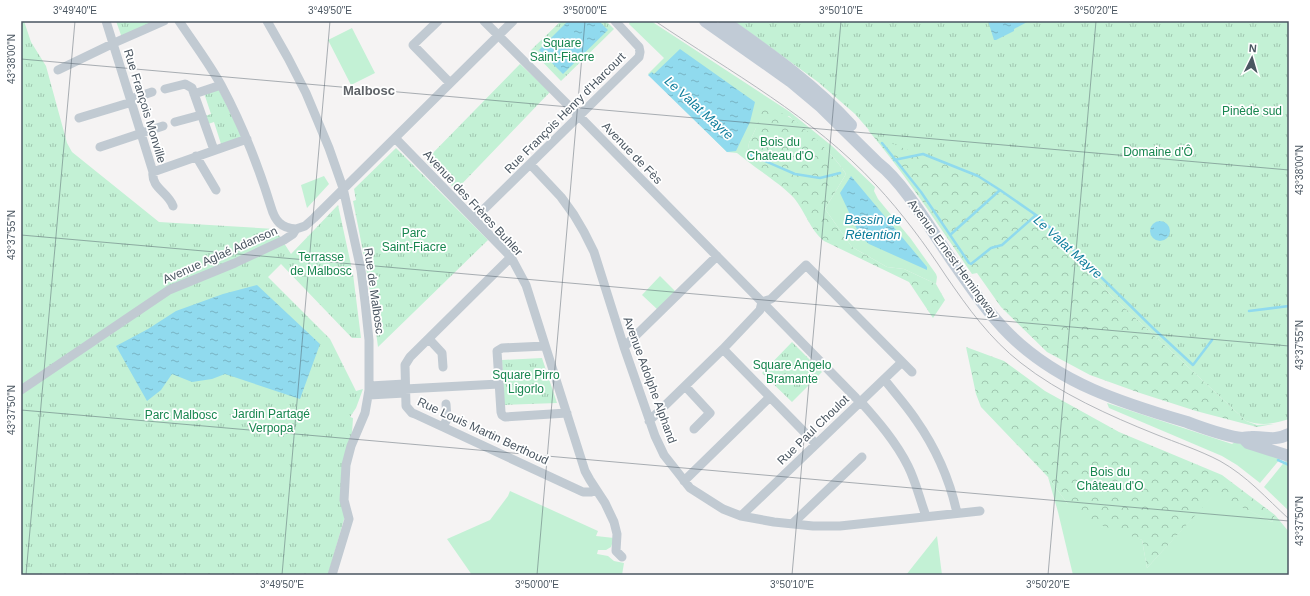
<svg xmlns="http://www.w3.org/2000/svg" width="1310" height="596" font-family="Arial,sans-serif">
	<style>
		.green { fill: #c3f1d5 }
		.forest { fill: url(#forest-crowns) }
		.park { fill: url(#park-tufts) }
		.water { fill: url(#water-ripples) }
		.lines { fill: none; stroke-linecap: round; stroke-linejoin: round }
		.stream { stroke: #90daee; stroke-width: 2.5 }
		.street { stroke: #c1cad2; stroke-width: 9 }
		.secondary { stroke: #c1cbd6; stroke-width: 12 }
		.tram { stroke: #b5b8bd; stroke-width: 1 }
		.ticks { fill: none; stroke: #4a5661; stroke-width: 1; stroke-opacity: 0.45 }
		.labels { text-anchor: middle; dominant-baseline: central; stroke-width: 3.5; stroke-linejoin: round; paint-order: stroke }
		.park-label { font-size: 12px; fill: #17864f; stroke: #fff }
		.street-label { font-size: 12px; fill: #4a5661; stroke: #fff }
		.neighbourhood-label { font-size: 13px; font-weight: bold; fill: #5f6368; stroke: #fff }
		.water-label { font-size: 13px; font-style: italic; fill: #0c7c9b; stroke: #fff }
		.neatline { fill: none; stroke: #4a5661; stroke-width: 1.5 }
		.ticks-label { font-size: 10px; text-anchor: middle; fill: #4a5661 }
	</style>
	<defs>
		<pattern id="forest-crowns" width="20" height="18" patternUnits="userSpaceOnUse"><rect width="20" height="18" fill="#c3f1d5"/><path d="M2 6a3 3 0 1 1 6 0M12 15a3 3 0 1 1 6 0" fill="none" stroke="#a0c6b0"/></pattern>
		<pattern id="park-tufts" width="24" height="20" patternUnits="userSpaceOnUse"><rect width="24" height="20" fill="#c3f1d5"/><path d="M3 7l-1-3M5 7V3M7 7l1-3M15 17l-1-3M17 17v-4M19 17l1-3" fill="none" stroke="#a0c6b0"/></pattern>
		<pattern id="water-ripples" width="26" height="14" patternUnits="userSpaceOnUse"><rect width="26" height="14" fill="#90daee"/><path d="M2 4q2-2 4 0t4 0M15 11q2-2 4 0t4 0" fill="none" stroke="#78b4c4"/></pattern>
	</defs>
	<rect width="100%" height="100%" fill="#f5f3f3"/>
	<!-- green -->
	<path class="green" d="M630 21H651L790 112 832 146 875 187 874 191 878 199 911 239 936 274 937 277 936 284 904 269 887 267 852 247 825 209 846 174C835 155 806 131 789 116L756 128 749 143 746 160 737 153 727 152 648 74 664 58 629 24Z
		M352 28 375 73 351 85 328 40Z
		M324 176 329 184 307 208 301 185Z
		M660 276 676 292 658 310 642 295Z
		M1107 403 1232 444 1235 442 1281 458 1260 483 1237 465 1222 456 1109 408Z
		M1286 460 1289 461V511L1264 487Z
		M1048 477 1067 503 1142 540 1147 568 1215 493 1272 522 1275 515 1289 532V575H1073L1058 512Z
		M510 491 598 531 596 536 614 538 611 547 606 550H598L597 554 608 556 614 561 624 563 622 575H472L447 539 490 520 508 496Z
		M937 536 942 575H906Z"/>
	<!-- forest -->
	<path class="forest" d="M763 107C771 110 782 112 789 117 804 125 838 160 846 174L825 209 852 247 887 267 904 269 936 284 945 300 933 318 909 282 824 241C810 230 805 211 794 198 781 184 761 172 746 160L749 143 756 128Z
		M868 130 967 169 977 167 1059 236 1109 293 1246 421 1257 425 1274 424 1257 427 1196 411 1140 393 1090 375 1047 352 1001 307 977 273 972 274C938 225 906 175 868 130Z
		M966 347 1004 361 1045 391 1119 432 1222 475 1275 515 1272 522 1215 494 1147 568 1142 540 1087 520 1067 503 1048 477 981 407 976 394Z"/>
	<!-- park -->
	<path class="park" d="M21 21H24L31 42 46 66 67 143 72 152 159 222 275 229 291 254 338 205 353 274 361 338H352L281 264 268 277 330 339 356 391 363 389 356 408 350 417 353 418 347 509 328 575H21Z
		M116 21H157L122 38Z
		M561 21H606L614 29 561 81 531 50Z
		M734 21H1289V419C1274 424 1262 426 1246 421L1109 293 1059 236 1038 219 982 179 875 137 855 114 818 82Z
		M520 64 550 92 456 190 426 161 427 159Z
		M218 88 241 134V138L221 144 214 122 208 124 205 116 211 114 204 93Z
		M396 148 488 240 378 347C372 298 363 250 353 201L356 200 354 189Z
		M792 342 822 372 792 402 762 373Z
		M542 358 557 403 504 405 502 360Z"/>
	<!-- water -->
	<path class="water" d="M568 21H599L608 30 563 74 539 50Z
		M988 21H1029L1014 29V31L996 40H994Z
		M680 49 755 102 750 122 736 151 727 152 648 75 652 72 654 74Z
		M851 176 927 267V270L869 244 860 236 840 193Z
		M1150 231a10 10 0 1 1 20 0a10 10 0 1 1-20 0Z
		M257 285 320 344 300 399 225 374 212 379 192 382 172 374 161 390 147 401 116 346 148 329 176 311 223 294Z"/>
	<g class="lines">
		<!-- stream -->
		<path class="stream" d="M882 143 921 192 969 263 971 264 991 248 1002 245 1036 215
			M751 155 795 174 820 178 840 173
			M894 160 923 154 978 176 1000 190 1036 215 1054 231 1154 329 1193 365 1212 340
			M950 235 1000 190
			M1249 311 1289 306
			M1278 460 1289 465"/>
		<!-- street -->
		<path class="street" d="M106 21 153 172C151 188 168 192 173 206
			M179 21C193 42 209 63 221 85 242 124 258 165 271 207 275 221 281 228 296 229
			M267 21 288 58 306 93 329 148 343 188 361 270 365 302 369 340V390L365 413 351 446 346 465 344 500 349 519 332 575
			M438 21 413 45 450 83
			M484 21 579 116 762 302
			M58 70 114 43 164 21
			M165 89 185 84 192 88 214 150
			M194 94 221 85
			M131 99 152 92
			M79 118 132 102
			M175 122 201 115
			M395 138 511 257 526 285 585 471 590 480 605 503 614 522 617 534 616 551 622 557
			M100 147 163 126
			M196 156 216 190
			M530 164 561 197 574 215 584 232 594 252 624 347 655 436 664 455 690 488 723 509 741 516 774 522 813 526H840L980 511
			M153 172 247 139
			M474 219 639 57 640 52 639 47 615 21
			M511 257 410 357 405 365 406 406 412 413 415 414 583 492H591L596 490
			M762 302 771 299 806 265 912 372
			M766 306 856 398
			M429 339 442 353 443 367
			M545 346 502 348 497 351 501 412 502 415 505 417 567 413
			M624 347 717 256
			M723 349 816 444
			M884 379C894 392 907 406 916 420 935 447 950 481 957 513
			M370 386 405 384
			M685 386 710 413 694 429
			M405 389 499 384
			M21 390 169 290 235 263 284 240 293 234 296 229 305 226 314 218 513 21
			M369 395 405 393
			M860 401C878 421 896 442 908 466 916 482 920 500 926 516
			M649 421 723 349 760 310 762 302
			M443 427 447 419 446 404
			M684 481 770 397
			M741 516 902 362
			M792 524 862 457"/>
		<!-- secondary -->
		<path class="secondary" d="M705 21 790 81 821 107 878 163C905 184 931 230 951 259 969 285 987 312 1010 335 1059 383 1122 403 1187 422 1204 428 1224 436 1242 438 1245 438 1248 437 1251 437 1267 436 1272 442 1289 434
			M724 21C769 53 814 84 851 125
			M1244 439 1248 443 1289 456"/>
		<!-- tram -->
		<path class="tram" d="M655 21C732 73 812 116 876 185 902 213 925 244 946 276 968 308 990 339 1021 363 1059 393 1110 416 1155 434 1177 443 1199 450 1220 461 1247 476 1266 498 1289 519"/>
	</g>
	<!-- ticks -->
	<path class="ticks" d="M21 59 1289 170M21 235 1289 346M21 410 1289 521M26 575 75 21M282 575 330 21M537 575 585 21M792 575 841 21M1048 575 1096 21"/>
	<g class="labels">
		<!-- park labels -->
		<g class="park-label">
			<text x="562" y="43">Square<tspan x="562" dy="14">Saint-Fiacre</tspan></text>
			<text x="1252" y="111">Pinède sud</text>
			<text x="780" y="142">Bois du<tspan x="780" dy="14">Chateau d'O</tspan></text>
			<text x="1158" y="152">Domaine d'Ô</text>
			<text x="414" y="233">Parc<tspan x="414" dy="14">Saint-Fiacre</tspan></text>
			<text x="321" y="257">Terrasse<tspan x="321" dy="14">de Malbosc</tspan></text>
			<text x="792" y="365">Square Angelo<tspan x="792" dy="14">Bramante</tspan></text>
			<text x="526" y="375">Square Pirro<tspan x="526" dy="14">Ligorlo</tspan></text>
			<text x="271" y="414">Jardin Partagé<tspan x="271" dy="14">Verpopa</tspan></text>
			<text x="181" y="415">Parc Malbosc</text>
			<text x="1110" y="472">Bois du<tspan x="1110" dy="14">Château d'O</tspan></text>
		</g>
		<!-- street labels -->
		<g class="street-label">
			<text transform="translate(145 106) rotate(73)">Rue François Monville</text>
			<text transform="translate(565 113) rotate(-45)">Rue François Henry d'Harcourt</text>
			<text transform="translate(632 153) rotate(46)">Avenue de Fès</text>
			<text transform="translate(473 203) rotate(47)">Avenue des Frères Buhler</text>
			<text transform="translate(220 255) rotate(-24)">Avenue Aglaé Adanson</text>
			<text transform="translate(953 259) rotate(54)">Avenue Ernest Hemingway</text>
			<text transform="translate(374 291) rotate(82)">Rue de Malbosc</text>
			<text transform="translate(650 380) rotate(70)">Avenue Adolphe Alphand</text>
			<text transform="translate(813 430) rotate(-44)">Rue Paul Choulot</text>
			<text transform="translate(483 431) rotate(25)">Rue Louis Martin Berthoud</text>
		</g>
		<!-- neighbourhood labels -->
		<g class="neighbourhood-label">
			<text x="369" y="90">Malbosc</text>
		</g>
		<!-- water labels -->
		<g class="water-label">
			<text transform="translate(699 108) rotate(42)">Le Valat Mayre</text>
			<text x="873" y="219">Bassin de<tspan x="873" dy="15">Rétention</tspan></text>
			<text transform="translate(1068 247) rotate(42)">Le Valat Mayre</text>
		</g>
	</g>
	<!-- border -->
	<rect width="1310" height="596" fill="none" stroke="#ffffff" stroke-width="44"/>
	<!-- north arrow -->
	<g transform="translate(1252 58) rotate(5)" stroke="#ffffff" stroke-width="3" paint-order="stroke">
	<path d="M0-3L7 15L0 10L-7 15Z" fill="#4a5661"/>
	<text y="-6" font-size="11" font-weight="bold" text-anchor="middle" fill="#4a5661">N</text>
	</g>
	<rect x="22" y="22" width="1266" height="552" class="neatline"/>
	<g class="ticks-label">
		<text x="75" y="14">3°49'40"E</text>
		<text x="330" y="14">3°49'50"E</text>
		<text x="585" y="14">3°50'00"E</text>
		<text x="841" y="14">3°50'10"E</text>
		<text x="1096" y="14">3°50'20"E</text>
		<text transform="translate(11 59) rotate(-90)" y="4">43°38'00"N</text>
		<text transform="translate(1299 170) rotate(-90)" y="4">43°38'00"N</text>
		<text transform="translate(11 235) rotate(-90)" y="4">43°37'55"N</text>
		<text transform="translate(1299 345) rotate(-90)" y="4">43°37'55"N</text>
		<text transform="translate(11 410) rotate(-90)" y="4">43°37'50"N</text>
		<text transform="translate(1299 521) rotate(-90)" y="4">43°37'50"N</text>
		<text x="282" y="588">3°49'50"E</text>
		<text x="537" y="588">3°50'00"E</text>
		<text x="792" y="588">3°50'10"E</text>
		<text x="1048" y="588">3°50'20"E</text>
	</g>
</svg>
